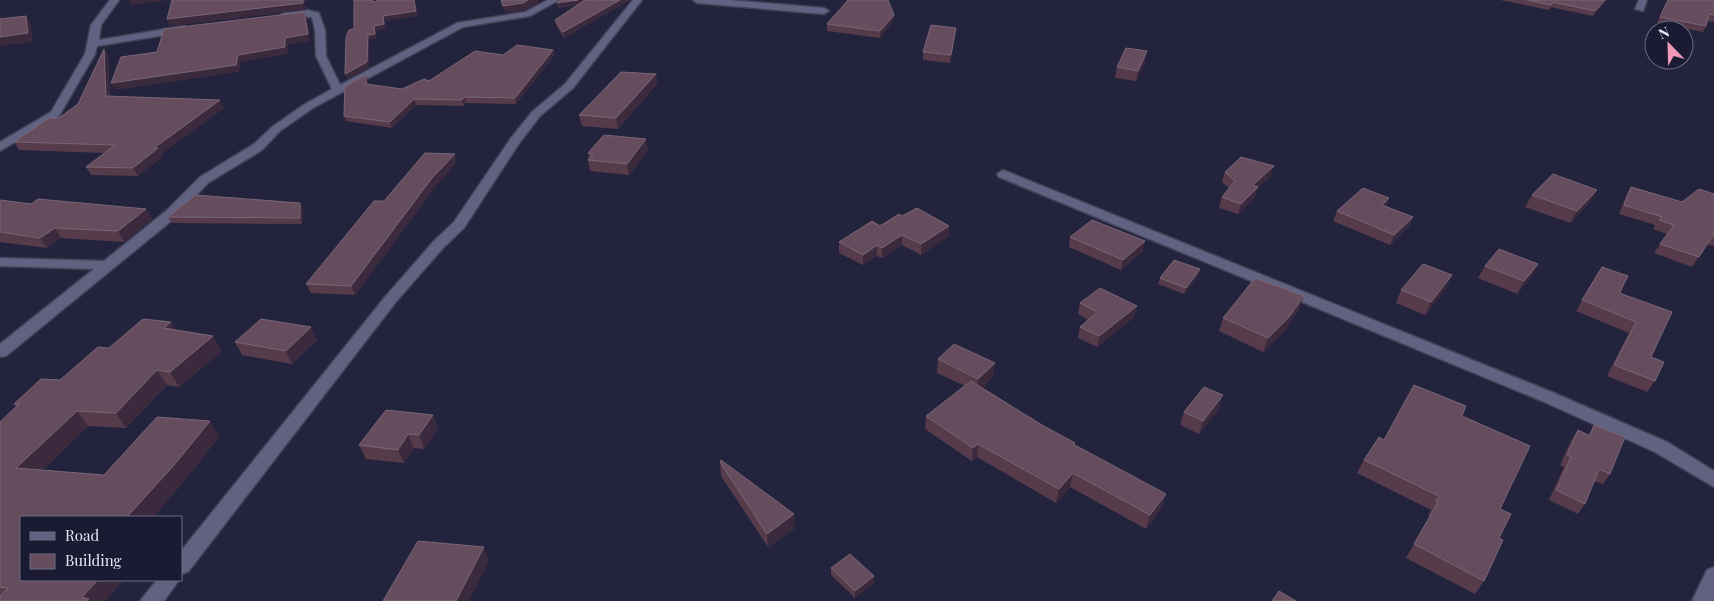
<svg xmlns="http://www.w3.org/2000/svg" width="1714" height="601" font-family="'Playfair Display',serif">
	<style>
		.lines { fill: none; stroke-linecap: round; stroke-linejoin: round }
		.minor-casing { stroke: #414157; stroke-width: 3 }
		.minor { fill: #616281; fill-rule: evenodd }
		.wall { fill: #563b4b }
		.shaded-wall { fill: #3b2a3e }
		.building { fill: #654d5e; stroke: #796676 }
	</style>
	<rect width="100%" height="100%" fill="#23233e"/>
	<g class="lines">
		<defs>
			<path id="minor" d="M110 0H119L101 25 99 40 184 26 189 29 184 32 97 46 95 54 59 116 0 151V142L51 112 85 54 91 25Z
				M548 0H559L530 16 463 27 313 108 280 131 262 150 208 183 176 217 6 356 0 357V344L94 269 0 266V258L104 261 166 211 200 177 254 144 272 127 305 104 332 89 316 56 315 30 312 17 286 18 281 15 283 13 308 10 319 13 325 30 326 56 340 85 457 23 525 12Z
				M633 0H642L573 88 540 116 520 142 464 228 443 248 395 303 188 572 181 574V551L385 297 433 242 454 222 511 138 532 112 565 84Z
				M693 0H728L824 8 829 11 824 14 697 3Z
				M1639 0H1647L1643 11 1635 9Z
				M1003 170 1554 393 1667 442 1714 471V487L1655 452 1542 401 999 177 997 174Z
				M1714 567V601H1692L1707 570Z
				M157 580H179L164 601H140Z"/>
		</defs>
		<!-- minor casing -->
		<use href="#minor" class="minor-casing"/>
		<!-- minor -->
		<use href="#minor" class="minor"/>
	</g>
	<!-- wall -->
	<path class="wall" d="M630 0 564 38 556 25 555 20 577 5 558 8 557 3Z
		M1500 0H1607L1593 16 1550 7 1549 10Z
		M1667 0H1714V22L1708 21 1706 26 1703 32 1657 23Z
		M894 15 893 21 880 38 827 31V24Z
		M955 36 950 63 923 60V52Z
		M104 49 108 56 110 96 224 108 161 154 162 157 138 176 91 175 86 167 105 153 19 150 14 142 59 118 78 104Z
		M553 50 554 55 516 104 466 103 464 106 416 105 392 128 346 121 344 116 368 80V85L402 89 503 55Z
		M1145 62 1136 81 1115 78 1117 67Z
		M656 74 657 84 618 129 582 126 579 115Z
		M648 150 629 175 590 171 588 160 589 159 588 153Z
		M457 162 435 187 355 295 311 293 306 284 384 201Z
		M1225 172 1271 176 1258 187 1255 197 1238 214 1219 208 1222 197 1229 188 1222 182Z
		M1631 187 1682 202 1714 194V245L1713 246 1707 244 1692 267 1654 253 1667 234 1653 229 1655 225 1619 214 1626 196Z
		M1532 195 1590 202 1570 223 1525 207Z
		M1389 198 1386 206 1413 217 1409 226 1390 245 1333 221 1337 211Z
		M0 200 31 204 146 209 152 219 124 242 61 238 47 248 0 242Z
		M300 203 303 209 302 224 172 223 168 217Z
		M902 216 949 226V236L921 255 902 245 882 258 877 256 863 265 839 253V242Z
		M1070 237 1143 251 1121 270 1069 247Z
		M1538 264 1531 277 1517 294 1478 278 1485 266Z
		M1602 267 1622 294 1672 312 1651 357 1655 381 1647 392 1607 376 1629 333 1576 311Z
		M1200 269 1198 276 1184 294 1158 284 1160 278Z
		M1446 288 1425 315 1396 303 1401 290Z
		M1304 296 1299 309 1285 330 1263 352 1219 331 1223 318Z
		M1080 303 1134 317 1097 347 1078 338 1080 327 1088 320 1078 314Z
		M176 330 213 336 221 352 179 387 167 385 126 428 88 426 43 470 104 475 210 421 219 437 185 480 153 517H21V580L0 601V422L16 407 14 404 60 380Z
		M317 340 292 364 242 355 235 342Z
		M938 359 993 376 982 388 1042 425 1075 443 1074 445 1162 507 1146 529 1070 487 1056 503 977 457 972 461 925 429 926 416 965 386 937 373Z
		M1219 409 1199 434 1180 425 1184 412Z
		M386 410 438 428 424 449 414 448 404 463 366 459 359 445Z
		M1462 416 1500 509 1499 538 1484 581 1475 594 1406 558 1430 516 1428 515 1431 510 1357 473 1364 460 1384 440Z
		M1594 425 1610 474 1603 484 1594 481 1585 504 1578 514 1549 500 1564 467 1560 465 1571 441 1578 430 1588 435Z
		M720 462 795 528 768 547 721 476Z
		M831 568 874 576V583L855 598 831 575Z"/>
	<!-- shaded-wall -->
	<path class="shaded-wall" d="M129 0H169L131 5Z
		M303 0H308V1L304 2 306 10 170 26 167 19Z
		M414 0 418 16 385 21 386 29 376 31V39L369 40V68L347 79 345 74 368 35 374 26 383 16Z
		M528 0H538L539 3 524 10 505 13 503 6Z
		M578 0H587L588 4 558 8 557 3Z
		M620 0H630L564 38 563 32Z
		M1605 0H1607L1593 16 1595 11Z
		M304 12 307 18 310 41 288 45V54L241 62 239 72 115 90 111 83 238 55 285 38Z
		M894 15 893 21 880 38V31Z
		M26 16 31 24 33 42 0 46V37Z
		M956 28 955 36 950 63 951 55Z
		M104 49 108 56 110 104 106 96Z
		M553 50 554 55 516 104 515 98Z
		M1147 51 1145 62 1136 81 1138 71Z
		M656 74 657 84 618 129 616 118Z
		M366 75 368 80V90L366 84Z
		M465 97 466 103 464 106 462 100Z
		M414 99 416 105 392 128 390 122Z
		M220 100 224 108 161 154 162 157 138 176 133 168 154 148Z
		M646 139 648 150 629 175 627 164Z
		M455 154 457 162 435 187 355 295 351 286 432 178Z
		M1274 166 1271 176 1258 187 1255 197 1238 214 1241 204 1253 185Z
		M1597 190 1590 202 1570 223 1577 211Z
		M1389 198 1385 207 1382 205Z
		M300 203 303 209 302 224 300 218Z
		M146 209 152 219 124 242 118 231Z
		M1413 217 1409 226 1390 245 1394 235Z
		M949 226V236L921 255V244Z
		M55 228 61 238 47 248 40 238Z
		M902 235V245L882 258V248Z
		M1145 241 1143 251 1121 270 1123 260Z
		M877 245V256L863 265V255Z
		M1538 264 1531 277 1517 294 1524 281Z
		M1200 269 1198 276 1184 294 1186 288Z
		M1452 275 1446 288 1425 315 1431 302Z
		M1304 296 1299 309 1285 330 1263 352 1268 338Z
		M1137 306 1134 317 1097 347 1099 336Z
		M171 322 180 337 164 328Z
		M311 327 317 340 292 364 286 351Z
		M213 336 221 352 179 387 170 372Z
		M995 363 993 376 977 393 978 379Z
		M157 370 167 385 126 428 116 413Z
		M1223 395 1219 409 1199 434 1203 421Z
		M77 411 88 426 29 484 16 468Z
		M433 415 438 428 424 449 419 435Z
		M210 421 219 437 185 480 153 517H127Z
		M408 434 414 448 404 463 398 450Z
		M978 444 977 457 972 461 973 448Z
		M1073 473 1070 487 1056 503 1059 489Z
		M1166 494 1162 507 1146 529 1150 515Z
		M794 514 795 528 768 547 767 534Z
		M484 547 489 561 469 601H456Z
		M874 576V583L855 598V591Z
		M98 580H124L106 601H86L82 597Z"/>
	<!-- building -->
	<path class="building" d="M172 0H303V3L167 19Z
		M354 0H372L374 2 379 0H414L416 11 383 16 384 24 374 26 375 34 368 35 367 62 345 74 346 37 349 30 354 29Z
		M501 0H528L523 3 503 6Z
		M561 0H578L557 3Z
		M585 0H620L563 32 555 20Z
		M848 0H888L894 15 880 31 827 24Z
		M1527 0H1605L1595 11 1553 2 1551 5Z
		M1668 0H1714V15L1709 14 1706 26 1660 17Z
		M304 12 308 34 285 38V47L238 55 236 65 111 83 121 57 157 52 164 29Z
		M26 16 28 33 0 37V19Z
		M931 25 956 28 951 55 923 52Z
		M517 45 553 50 515 98 465 97 462 100 414 99 390 122 344 116 345 86 366 75V84L402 89 424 79 429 81 475 51 503 55Z
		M1126 48 1147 51 1138 71 1117 67Z
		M104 49 106 96 220 100 154 148H158L133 168 86 167 115 145 14 142 49 118H59L78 104Z
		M621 72 656 74 616 118 579 115Z
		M604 135 646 139 627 164 588 160 593 154 588 153Z
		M425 153 455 154 432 178 351 286 306 284 374 201H384Z
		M1241 157 1274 166 1253 185 1258 187 1241 204 1222 197 1235 181 1225 172Z
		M1553 174 1597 190 1577 211 1532 195Z
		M1631 187 1682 202 1699 189 1714 194V236L1713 235 1699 257 1660 244 1674 225 1659 220 1662 217 1624 205Z
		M1363 188 1389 198 1382 205 1413 217 1394 235 1337 211Z
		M195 195 300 203V218L168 217Z
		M38 199 146 209 118 231 55 228 40 238 0 232V200L31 204Z
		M917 208 949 226 921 244 902 235 882 248 877 245 863 255 839 242 872 221 880 226 899 214 902 216Z
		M1092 220 1145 241 1123 260 1070 237Z
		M1499 249 1538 264 1524 281 1485 266Z
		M1174 260 1200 269 1186 288 1160 278Z
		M1423 264 1452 275 1431 302 1401 290Z
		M1602 267 1628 276 1620 292 1622 294 1672 312 1651 357 1664 362 1655 381 1614 365 1636 322 1582 300Z
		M1255 278 1304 296 1289 317 1268 338 1223 318Z
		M1100 288 1137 306 1099 336 1080 327 1097 312 1080 303Z
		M143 319 171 322 164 328 213 336 170 372 157 370 116 413 77 411 16 468 104 475 157 417 210 421 175 464 127 517H21V580H98L82 597 89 599 86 601H0V596L8 588 0 587V422L19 404H14L41 379 60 380 98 347 109 348Z
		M261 319 311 327 286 351 235 342Z
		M954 344 995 363 978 379 938 359Z
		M971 381 1042 425 1075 443 1073 444 1166 494 1150 515 1073 473 1059 489 978 444 973 448 926 416Z
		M1414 385 1466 406 1462 416 1530 446 1500 509 1511 514 1499 538 1503 540 1484 581 1414 544 1438 502 1436 501 1439 496 1364 460 1379 437 1384 440Z
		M1204 387 1223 395 1203 421 1184 412Z
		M386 410 433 415 419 435 408 434 398 450 359 445Z
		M1594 425 1625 437 1610 474 1599 469 1585 504 1556 490 1571 457 1567 455 1578 430 1590 436Z
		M721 460 794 514 767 534 720 462Z
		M418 541 484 547 456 601H383Z
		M850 554 874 576 855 591 831 568Z
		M1279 591 1296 601H1272Z"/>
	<!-- legend -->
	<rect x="20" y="516" width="162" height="65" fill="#1a1a33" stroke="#6b6c82"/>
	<rect x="30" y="532" width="25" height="8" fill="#616281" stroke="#6b6c82"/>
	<text x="65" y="541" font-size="15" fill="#e5e7f9">Road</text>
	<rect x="30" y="554" width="25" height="15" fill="#654d5e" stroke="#6b6c82"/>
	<text x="65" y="566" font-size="15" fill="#e5e7f9">Building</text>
	<!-- north arrow -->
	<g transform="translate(1669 45) rotate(337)"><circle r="24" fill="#1a1a33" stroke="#6b6c82"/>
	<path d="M0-4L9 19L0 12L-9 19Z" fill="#ef9ab8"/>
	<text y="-8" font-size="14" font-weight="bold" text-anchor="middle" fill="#e5e7f9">N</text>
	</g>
</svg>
